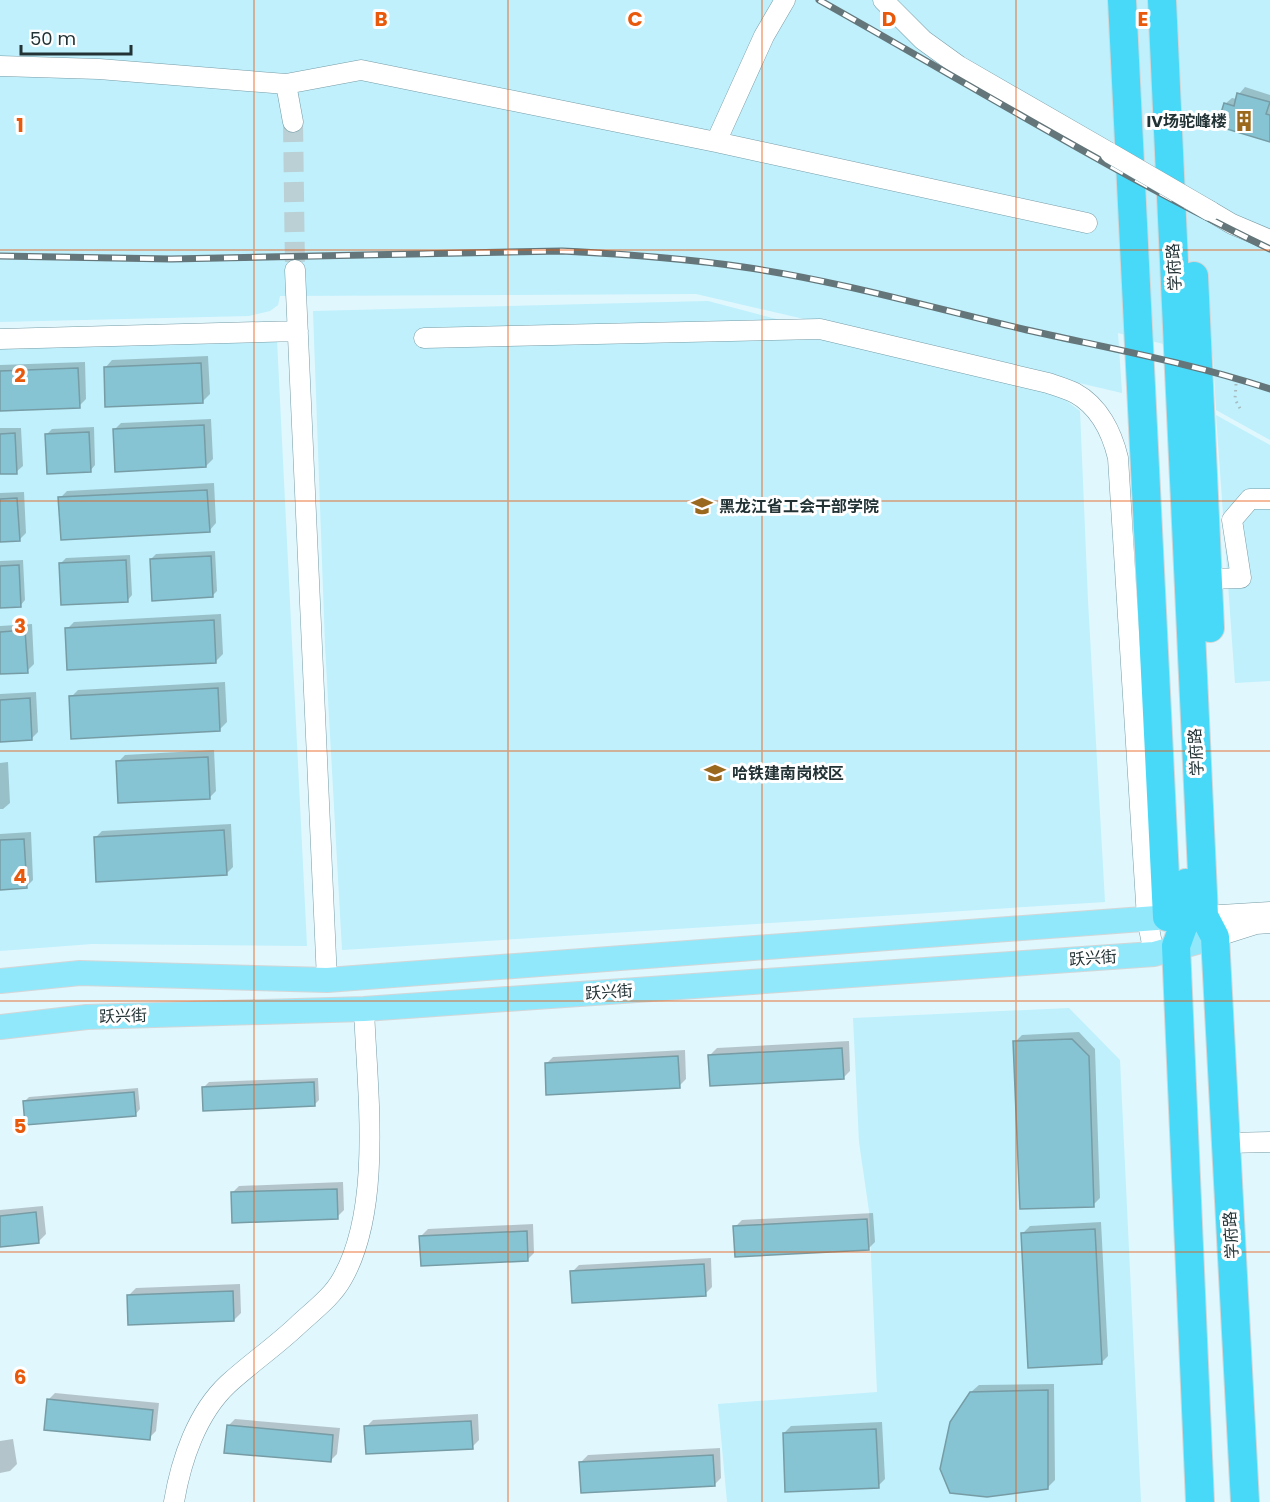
<svg xmlns="http://www.w3.org/2000/svg" width="1270" height="1502" font-family="Poppins,'Noto Sans SC',sans-serif">
	<style>
		.built { fill: #bff0fc }
		.shadow { fill: #0003 }
		.building { fill: #86c4d4; stroke: #769ca5; stroke-width: 1.5 }
		.lines { fill: none; stroke-linecap: round; stroke-linejoin: round }
		.minor-tunnel { stroke: #bad0d5; stroke-width: 20; stroke-dasharray: 20 10; stroke-linecap: butt }
		.minor-casing { stroke: #779ca6; stroke-width: 21 }
		.major-casing { stroke: #d3d6d7; stroke-width: 26 }
		.highway-casing { stroke: #d3d6d7; stroke-width: 30 }
		.path { stroke: #a6bbc0; stroke-width: 3; stroke-dasharray: 1.5 4.5; stroke-linecap: butt }
		.minor { stroke: #fff; stroke-width: 20 }
		.major { stroke: #91e8fb; stroke-width: 24 }
		.highway { stroke: #48d9f8; stroke-width: 28 }
		.rail-casing { stroke: #64767a; stroke-width: 7 }
		.rail { stroke: #fff; stroke-width: 4.5; stroke-dasharray: 14; stroke-linecap: butt }
		.minor-bridge-casing { stroke: #779ca6; stroke-width: 21; stroke-linecap: butt }
		.minor-bridge { stroke: #fff; stroke-width: 20 }
		.grid { fill: none; stroke: #e8590c; stroke-width: 1.5; stroke-opacity: 0.55 }
		.labels { text-anchor: middle; dominant-baseline: central; stroke-width: 6; stroke-linejoin: round; paint-order: stroke }
		.poi-label { font-size: 16px; font-weight: bold; fill: #223235; stroke: #fff; text-anchor: start }
		.street-label { font-size: 16px; fill: #223235; stroke: #fff }
		.grid-label { font-size: 20px; text-anchor: middle; font-weight: bold; fill: #e8590c; stroke: #fff; stroke-width: 6; stroke-linejoin: round; paint-order: stroke }
	</style>
	<rect width="100%" height="100%" fill="#e0f7fd"/>
	<!-- built -->
	<path class="built" d="M0 0H1270V440L1216 410 1213 356 1118 333 1122 393 696 294 280 296 278 305 270 311 249 316 0 322Z
		M708 301 1056 393 1080 411 1088 601 1105 902 342 950 325 645 313 311Z
		M277 340 307 946 92 944 0 951V349Z
		M1216 415 1270 445V681L1235 683Z
		M1069 1008 1120 1060 1141 1502H727L718 1404 877 1392 869 1211 859 1142 853 1018Z"/>
	<!-- shadow -->
	<path class="shadow" d="M1245 87 1270 95V140L1225 104 1232 98 1237 99 1239 94Z
		M208 356 210 394 203 401 105 368 112 360Z
		M85 362 86 399 79 406 0 410V365Z
		M211 419 213 459 206 466 114 430 121 423Z
		M94 427 95 465 90 471 47 434 52 429Z
		M0 428H21L23 466 16 472 0 473Z
		M214 483 216 523 209 531 60 498 67 491Z
		M24 492 26 533 19 540 0 541V493Z
		M215 551 217 591 212 596 151 559 156 554Z
		M130 555 132 595 127 601 61 563 66 558Z
		M23 560 25 600 20 606 0 607V561Z
		M221 614 223 654 216 661 67 629 74 622Z
		M32 624 34 664 27 671 0 673V626Z
		M225 682 227 722 220 729 71 697 78 690Z
		M36 692 38 732 31 739 0 740V694Z
		M214 750 216 791 209 798 118 762 125 755Z
		M8 762 10 803 3 809H0V763Z
		M231 824 233 867 226 874 95 838 102 831Z
		M31 832 33 880 26 887 0 888V834Z
		M1079 1032 1095 1049 1100 1198 1093 1205 1015 1042 1022 1035Z
		M849 1041 850 1071 843 1078 710 1055 717 1048Z
		M685 1050 686 1079 679 1086 546 1064 553 1057Z
		M318 1078 319 1100 314 1105 204 1087 209 1082Z
		M138 1088 140 1109 135 1115 24 1102 29 1097Z
		M343 1182 344 1210 337 1217 232 1193 239 1186Z
		M43 1206 46 1234 39 1241 0 1245V1210Z
		M873 1213 875 1242 868 1249 735 1227 742 1220Z
		M1101 1222 1108 1356 1101 1363 1023 1233 1030 1226Z
		M533 1224 534 1253 527 1260 421 1236 428 1229Z
		M711 1258 712 1287 705 1294 572 1272 579 1265Z
		M240 1284 241 1313 234 1320 129 1295 136 1288Z
		M1054 1384 1055 1480 1048 1487 971 1392 979 1385Z
		M55 1393 159 1403 156 1431 149 1438 48 1400Z
		M478 1414 479 1440 472 1447 366 1427 373 1420Z
		M235 1419 340 1428 337 1454 330 1461 228 1426Z
		M882 1422 885 1479 878 1486 784 1433 791 1426Z
		M13 1439 17 1464 10 1471 0 1473V1441Z
		M720 1448 721 1478 714 1485 581 1462 588 1455Z"/>
	<!-- building -->
	<path class="building" d="M1237 93 1270 102 1266 114 1270 115V142L1217 126 1224 103 1234 106Z
		M201 363 203 403 105 407 104 367Z
		M78 368 80 408 0 411V371Z
		M204 425 206 467 115 472 113 429Z
		M89 432 91 472 47 474 45 434Z
		M15 433 17 474H0V434Z
		M207 490 210 532 61 540 58 497Z
		M17 498 20 541 0 542V499Z
		M211 556 213 597 152 601 150 559Z
		M126 560 128 602 61 605 59 563Z
		M19 565 21 607 0 608V566Z
		M214 620 216 663 67 670 65 628Z
		M25 630 28 673 0 674V632Z
		M218 688 220 731 71 739 69 696Z
		M30 698 32 740 0 742V700Z
		M208 757 210 799 118 803 116 761Z
		M224 830 227 875 96 882 94 837Z
		M24 839 27 888 0 890V840Z
		M1072 1039 1089 1056 1094 1207 1020 1209 1013 1041Z
		M842 1048 844 1079 710 1086 708 1055Z
		M678 1056 680 1088 546 1095 545 1063Z
		M314 1082 315 1106 203 1111 202 1087Z
		M134 1092 136 1116 25 1125 23 1101Z
		M337 1189 338 1219 232 1223 231 1192Z
		M36 1212 39 1243 0 1247V1216Z
		M867 1219 869 1250 735 1257 733 1226Z
		M1095 1229 1102 1364 1028 1368 1021 1233Z
		M527 1231 528 1261 421 1266 419 1236Z
		M704 1264 706 1296 572 1303 570 1271Z
		M233 1291 234 1321 128 1325 127 1295Z
		M1048 1390V1489L987 1497 950 1493 940 1469 950 1422 970 1392Z
		M47 1399 153 1410 150 1440 44 1430Z
		M471 1421 473 1449 366 1454 364 1426Z
		M227 1425 333 1435 331 1462 224 1453Z
		M876 1429 879 1488 785 1492 783 1433Z
		M713 1455 715 1486 581 1493 579 1462Z"/>
	<g class="lines">
		<!-- minor-tunnel -->
		<path class="minor-tunnel" d="M293 122 295 270"/>
		<defs>
			<path id="minor" d="M883 0 923 40 959 66 1110 153
				M0 66 99 69 286 84 361 70 716 142 1087 223
				M286 84 293 122
				M716 142 764 36 785 0
				M1210 211 1232 224 1270 240
				M295 270 327 980
				M424 338 820 329 1048 383C1057 386 1067 389 1075 393 1099 406 1112 433 1118 458L1147 918 1154 954
				M0 339 298 331
				M1208 579 1241 578 1232 520 1250 499H1270
				M1204 916 1270 912
				M1215 937 1256 924 1270 923
				M1227 1143 1270 1142
				M174 1502C181 1460 197 1413 228 1384 251 1363 276 1346 298 1325 313 1311 332 1297 342 1279 383 1208 367 1089 364 1009"/>
			<path id="major" d="M0 981 80 973 327 980 1183 916
				M0 1027 87 1017 364 1009 1154 954 1215 937"/>
			<path id="highway" d="M1122 0 1167 917
				M1162 0 1204 916 1215 937 1245 1502
				M1194 276 1210 628
				M1186 883 1187 916 1176 946 1200 1502"/>
		</defs>
		<!-- minor casing -->
		<use href="#minor" class="minor-casing"/>
		<!-- major casing -->
		<use href="#major" class="major-casing"/>
		<!-- highway casing -->
		<use href="#highway" class="highway-casing"/>
		<!-- path -->
		<path class="path" d="M1236 384 1235 399 1242 412"/>
		<!-- minor -->
		<use href="#minor" class="minor"/>
		<!-- major -->
		<use href="#major" class="major"/>
		<!-- highway -->
		<use href="#highway" class="highway"/>
		<defs>
			<path id="rail" d="M819 0C969 84 1115 174 1270 249
				M0 256 171 259 562 251C622 254 683 258 743 267 839 281 933 308 1027 330 1108 348 1191 363 1270 389"/>
		</defs>
		<!-- rail casing -->
		<use href="#rail" class="rail-casing"/>
		<!-- rail -->
		<use href="#rail" class="rail"/>
		<defs>
			<path id="minor-bridge" d="M1110 153 1210 211"/>
		</defs>
		<!-- minor-bridge casing -->
		<use href="#minor-bridge" class="minor-bridge-casing"/>
		<!-- minor-bridge -->
		<use href="#minor-bridge" class="minor-bridge"/>
	</g>
	<!-- grid -->
	<path class="grid" d="M254 0V1502M508 0V1502M762 0V1502M1016 0V1502M0 250H1270M0 501H1270M0 751H1270M0 1001H1270M0 1252H1270"/>
	<!-- icons -->
	<defs>
		<symbol id="building-bare" viewBox="-9 -9 18 18"><path d="M-4-6H4V6H1V3H-1V6H-4ZM-2.5-4.3h1.7v1.8h-1.7ZM.8-4.3h1.7v1.8H.8ZM-2.5-1h1.7V.8h-1.7ZM.8-1h1.7V.8H.8Z" fill="#9b691e" stroke="#fff" stroke-width="2.5" paint-order="stroke"/></symbol>
		<symbol id="university-bare" viewBox="-9 -9 18 18"><path d="M0-5L7-2L0 1L-7-2ZM-4 1L0 2.5L4 1V4Q0 6-4 4Z" fill="#9b691e" stroke="#fff" stroke-width="2.5" paint-order="stroke"/></symbol>
		<symbol id="school-bare" viewBox="-9 -9 18 18"><path d="M0-5L7-2L0 1L-7-2ZM-4 1L0 2.5L4 1V4Q0 6-4 4Z" fill="#9b691e" stroke="#fff" stroke-width="2.5" paint-order="stroke"/></symbol>
	</defs>
	<g fill-rule="evenodd">
		<use href="#building-bare" x="1229" y="106" width="30" height="30"/>
		<use href="#university-bare" x="687" y="491" width="30" height="30"/>
		<use href="#school-bare" x="700" y="758" width="30" height="30"/>
	</g>
	<g class="labels">
		<!-- poi labels -->
		<g class="poi-label">
			<text x="1227" y="121" text-anchor="end">IV场驼峰楼</text>
			<text x="719" y="506">黑龙江省工会干部学院</text>
			<text x="732" y="773">哈铁建南岗校区</text>
		</g>
		<!-- street labels -->
		<g class="street-label">
			<text transform="translate(1174 267) rotate(-93)">学府路</text>
			<text transform="translate(1196 752) rotate(-93)">学府路</text>
			<text transform="translate(1093 958) rotate(-4)">跃兴街</text>
			<text transform="translate(609 992) rotate(-4)">跃兴街</text>
			<text transform="translate(123 1016) rotate(-2)">跃兴街</text>
			<text transform="translate(1231 1235) rotate(-93)">学府路</text>
		</g>
	</g>
	<g class="grid-label">
		<text x="381" y="26">B</text>
		<text x="635" y="26">C</text>
		<text x="889" y="26">D</text>
		<text x="1143" y="26">E</text>
		<text x="20" y="132">1</text>
		<text x="20" y="382">2</text>
		<text x="20" y="633">3</text>
		<text x="20" y="883">4</text>
		<text x="20" y="1133">5</text>
		<text x="20" y="1384">6</text>
	</g>
	<!-- scale -->
	<path d="M21 45v9h110v-9" fill="none" stroke="#223235" stroke-width="3"/>
	<text x="30" y="45" font-size="18" fill="#223235" stroke="#ffffff" stroke-width="4.5" paint-order="stroke">50 m</text>
</svg>
